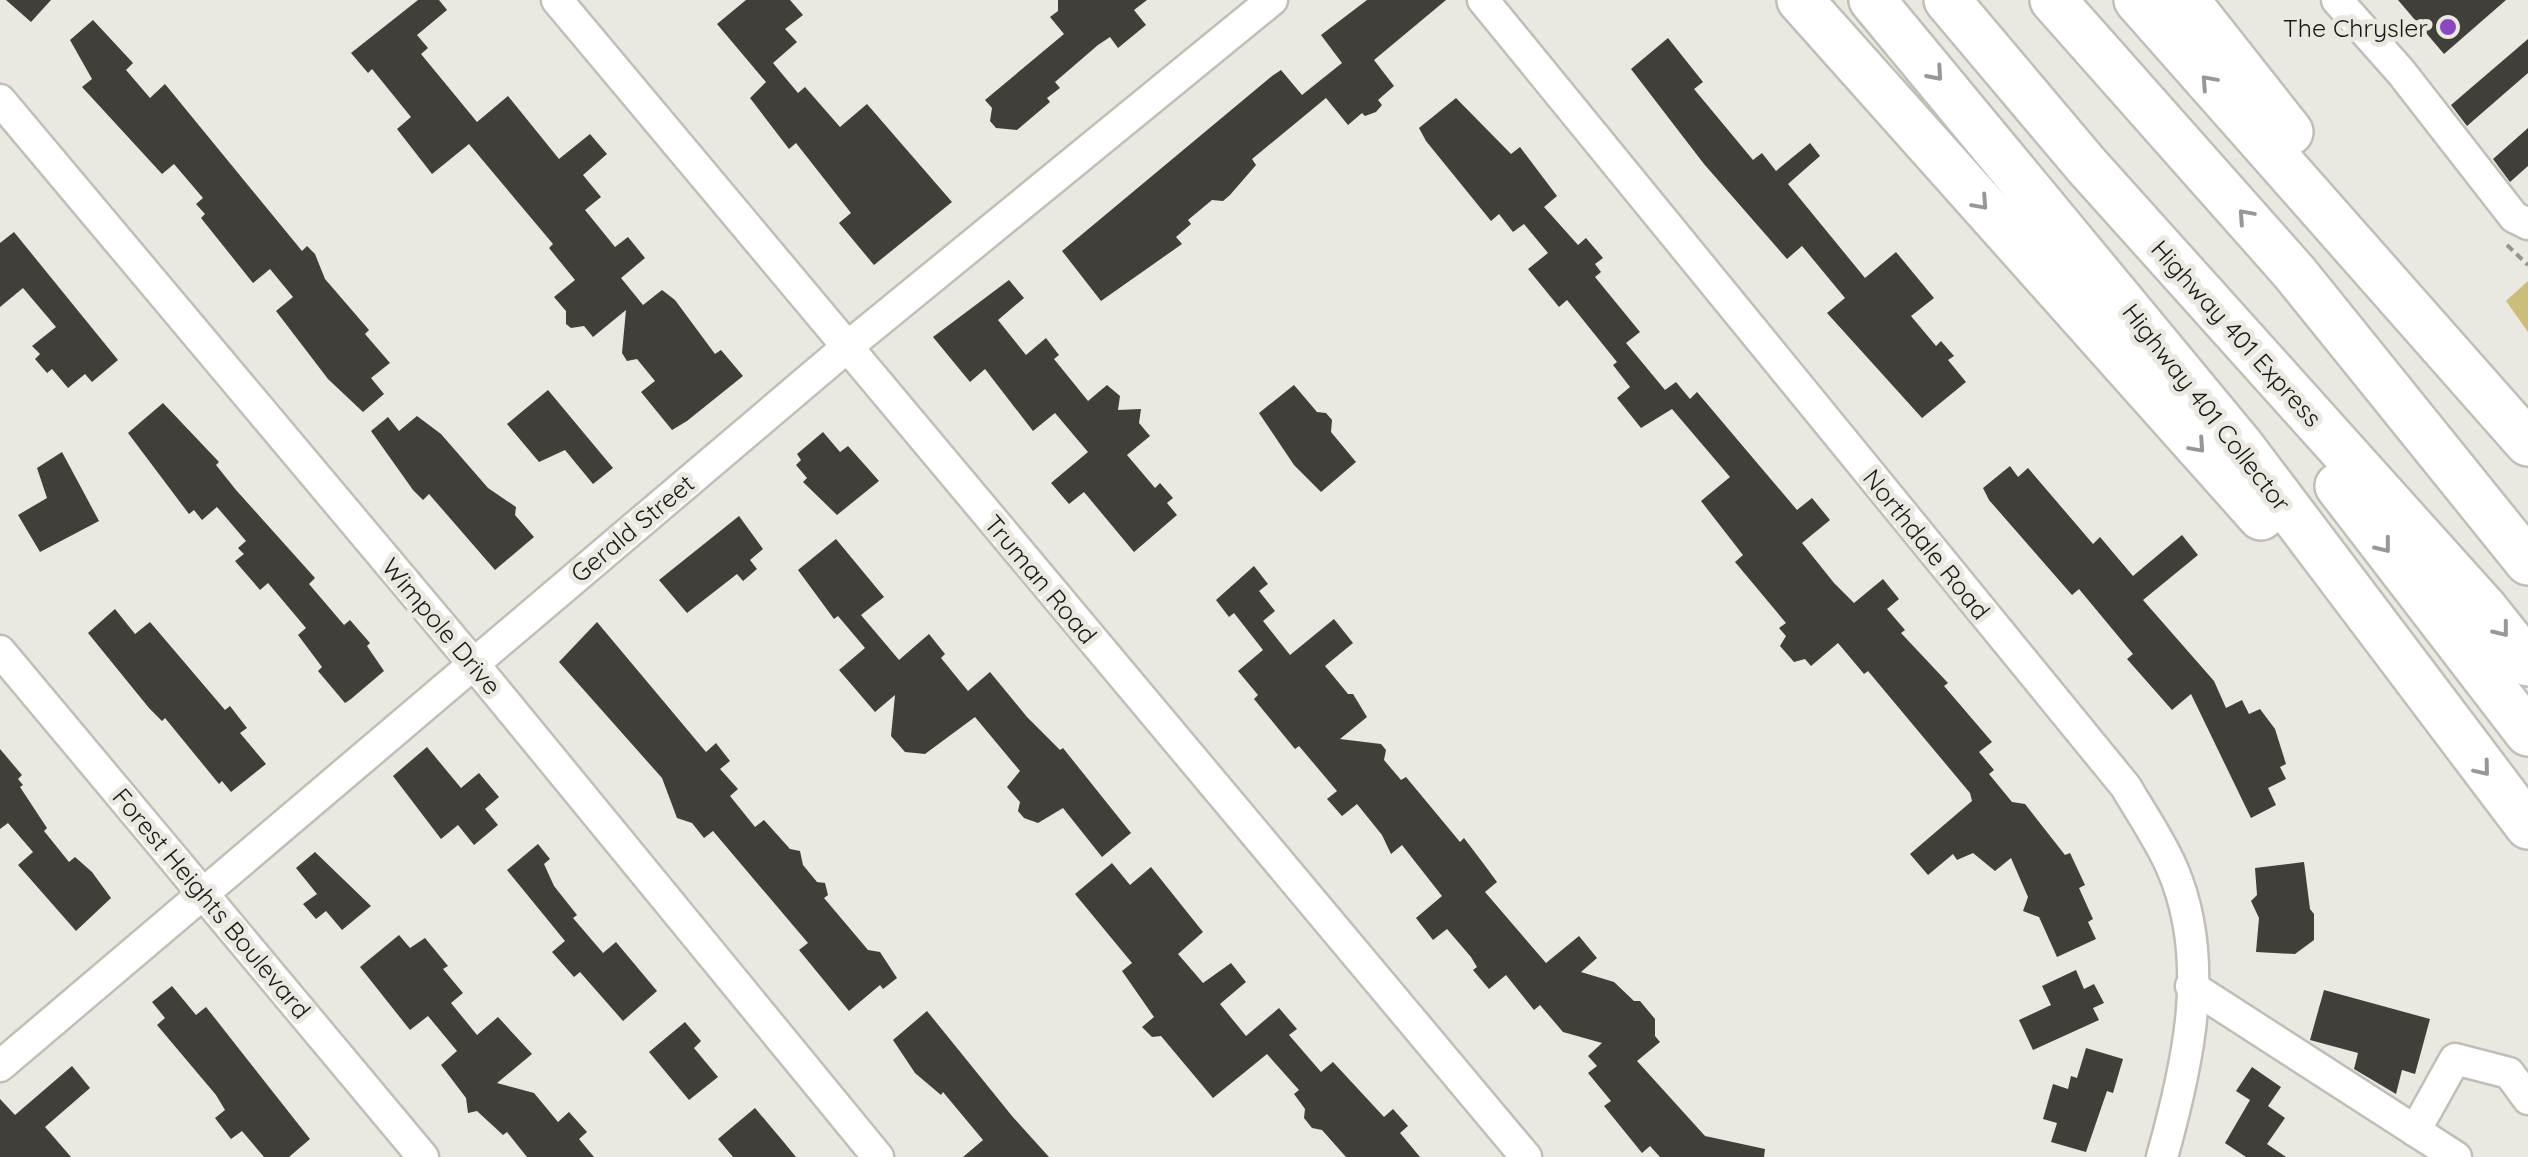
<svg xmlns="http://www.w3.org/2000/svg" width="2528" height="1157" font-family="Quicksand,sans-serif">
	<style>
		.green { fill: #ccbd7a }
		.building { fill: #403f39 }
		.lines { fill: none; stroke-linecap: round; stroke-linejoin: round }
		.minor-casing { stroke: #c0bfb7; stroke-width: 35 }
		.highway-casing { stroke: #c0bfb7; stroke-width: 50 }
		.path { stroke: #96958f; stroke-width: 4; stroke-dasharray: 8 5; stroke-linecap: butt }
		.minor { stroke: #fff; stroke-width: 30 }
		.highway { stroke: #fff; stroke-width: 45 }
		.oneway { stroke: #979796 }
		.poi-dot { fill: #8948bd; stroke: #eae8e0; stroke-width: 4 }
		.labels { text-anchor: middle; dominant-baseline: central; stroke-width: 10; stroke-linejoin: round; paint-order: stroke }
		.poi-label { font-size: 25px; fill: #181815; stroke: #eae8e0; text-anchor: end }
		.street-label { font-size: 25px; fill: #181815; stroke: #eae8e0 }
	</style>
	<rect width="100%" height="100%" fill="#eae8e0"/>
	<!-- green -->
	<path class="green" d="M2528 281V332L2506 301Z"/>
	<!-- building -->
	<path class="building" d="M6 0H51L31 22Z
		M418 0H439L447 10 417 35 428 48 421 54 477 122 508 96 559 159 590 134 607 154 583 175 601 197 585 210 615 247 628 237 645 258 621 278 643 305 662 290 675 300 715 354 721 350 743 376 687 421 672 430 641 392 655 381 637 359 627 361 622 353 626 310 593 337 584 326 571 328 566 324V311L554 297 575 280 549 248 553 244 469 144 432 174 397 129 411 117 372 69 368 73 351 53Z
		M746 0H790L803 15 785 29 797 42 773 63 798 93 805 87 840 127 867 104 952 202 874 265 839 223 851 213 796 143 789 149 750 98 766 82 717 24Z
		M1058 0H1147L1134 10 1146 25 1118 48 1110 37 1098 45 1055 82 1060 88 1047 98 1050 102 1017 130 996 128 990 121 992 108 985 100 1064 34 1050 17 1058 11Z
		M1367 0H1446L1374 60 1394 86 1378 100 1382 105 1376 112 1365 116 1362 113 1348 125 1326 98 1252 159 1256 165 1230 195 1223 201 1212 200 1188 220 1191 224 1176 237 1182 244 1101 301 1062 251 1272 76 1281 70 1302 95 1342 63 1321 35Z
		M2398 0H2506L2444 54Z
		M93 20 133 63 126 70 150 98 165 84 302 251 307 246 315 254 325 279 369 330 365 334 390 363 371 378 384 394 363 412 328 379 276 311 293 297 270 269 253 283 201 218 205 214 196 204 203 198 174 164 162 174 82 87 92 79 70 40Z
		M1668 38 1703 82 1694 89 1753 160 1762 153 1776 171 1810 143 1820 156 1788 184 1865 278 1896 252 1934 298 1911 316 1936 346 1941 341 1954 356 1948 360 1966 382 1922 418 1827 313 1845 298 1802 246 1787 259 1704 164 1631 69Z
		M2528 39V73L2467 126 2451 105Z
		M1456 98 1511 154 1520 147 1557 196 1544 207 1578 245 1586 238 1603 258 1595 264 1601 272 1595 277 1640 332 1626 343 1665 390 1676 382 1690 399 1697 392 1797 510 1812 498 1830 520 1802 543 1834 583 1854 603 1883 579 1899 599 1887 609 1905 630 1901 633 1948 683 1944 686 1992 742 1979 752 1994 770 1989 774 2012 802 2025 804 2065 855 2070 853 2085 885 2079 888 2093 919 2088 922 2096 939 2057 957 2039 917 2023 911 2028 897 2011 858 1995 871 1973 853 1957 860 1953 854 1928 875 1910 854 1972 801 1970 793 1868 671 1864 674 1838 643 1811 666 1805 659 1794 662 1780 646 1786 636 1779 628 1786 623 1735 562 1743 555 1701 501 1730 477 1672 409 1641 428 1617 398 1630 387 1613 365 1617 362 1567 300 1559 307 1528 269 1548 253 1524 224 1513 232 1499 214 1491 221 1426 141 1419 128Z
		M2528 128V166L2510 182 2493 159Z
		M14 232 118 360 92 382 85 374 68 388 52 369 47 373 35 359 40 354 32 346 56 327 23 288 0 307V243Z
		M1009 280 1024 298 998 320 1026 355 1046 338 1059 355 1054 359 1088 401 1107 385 1120 396 1118 410 1141 409 1139 423 1150 436 1127 455 1155 488 1160 483 1173 498 1167 503 1177 515 1134 552 1084 492 1069 504 1051 483 1088 452 1055 413 1033 431 985 369 970 382 933 337Z
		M1294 385 1317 412 1326 413 1332 420 1331 432 1356 462 1321 492 1294 465 1259 413Z
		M548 390 613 468 593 484 565 450 539 462 507 424Z
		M163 403 219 462 216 465 236 490 315 578 309 584 344 625 350 620 370 643 367 646 384 671 351 699 345 703 318 671 322 667 298 635 306 628 268 583 260 590 235 561 244 554 238 548 246 541 217 507 202 520 194 510 189 514 128 433Z
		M417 416 441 434 488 488 516 507 515 515 534 537 495 570 429 494 423 500 413 490 371 431 388 417 399 431Z
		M823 432 840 452 848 446 879 481 837 515 803 482 807 478 796 465 801 460 797 454Z
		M62 452 99 521 40 552 18 515 47 498 37 468Z
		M2010 466 2018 477 2028 468 2093 544 2100 537 2133 576 2182 535 2198 555 2143 600 2214 681 2226 708 2242 700 2249 714 2260 709 2275 729 2286 764 2280 767 2286 779 2268 788 2276 805 2251 818 2191 694 2172 710 2127 659 2133 654 2079 589 2072 595 1989 500 1983 488Z
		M739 516 763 549 750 560 757 569 743 581 737 574 687 613 659 580Z
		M836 539 884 597 861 615 899 660 929 634 945 654 941 658 968 691 990 672 1027 717 1060 750 1063 748 1131 833 1102 857 1063 808 1038 823 1024 818 1018 811 1020 802 1007 787 1020 771 975 717 925 754 905 752 891 736 895 695 875 712 839 670 865 648 838 616 834 619 798 570Z
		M1254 566 1268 584 1259 591 1275 611 1263 621 1290 655 1334 619 1353 643 1325 666 1348 694H1353L1367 717 1340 739 1381 744 1386 750 1384 760 1401 780 1406 777 1460 842 1464 838 1483 863 1497 882 1485 892 1546 963 1579 936 1597 958 1581 972 1614 982 1634 1001H1640L1655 1019V1036L1660 1042 1637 1061 1705 1136 1765 1149 1764 1157H1660L1650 1146 1642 1153 1604 1106 1611 1101 1588 1073 1597 1066 1588 1056 1602 1043 1563 1032 1540 1005 1534 1010 1506 975 1489 989 1473 970 1477 967 1471 957 1447 929 1433 940 1416 918 1442 896 1402 845 1391 854 1382 835 1357 804 1342 816 1327 799 1337 791 1299 746 1295 749 1254 699 1258 695 1238 671 1263 650 1234 613 1229 617 1216 600Z
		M115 609 135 634 150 622 225 710 230 706 247 728 240 733 266 764 231 792 222 781 219 784 165 718 162 721 149 708 88 633Z
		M597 622 706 752 716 743 730 761 720 769 738 789 730 796 755 827 764 820 790 849 800 851 803 865 817 882 825 883 828 895 824 898 868 950 880 952 897 978 883 989 880 985 849 1011 799 950 808 943 713 831 704 838 692 823 677 818 662 778 559 662Z
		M427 747 461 788 479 773 499 797 485 809 498 825 474 845 458 825 441 839 393 776Z
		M0 749 22 775 18 779 23 785 20 787 47 828 44 831 69 862 75 857 92 872 111 898 76 931 18 865 33 852 8 823 0 829Z
		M538 844 550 859 544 864 554 886 577 915 573 918 603 953 616 942 657 991 623 1021 580 972 574 977 552 952 565 941 507 870Z
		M315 852 371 906 342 930 326 911 316 919 303 904 317 894 296 868Z
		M2304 862 2310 909 2314 914V940L2295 954 2256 952 2259 918 2251 901 2257 895 2255 868Z
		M1112 863 1130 885 1151 867 1203 932 1178 954 1203 983 1231 963 1246 982 1220 1004 1246 1036 1279 1008 1297 1029 1289 1035 1321 1072 1333 1062 1384 1117 1393 1109 1408 1126 1400 1133 1420 1157H1346L1322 1130 1312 1128 1304 1118 1305 1109 1294 1094 1299 1090 1267 1054 1213 1098 1161 1036 1152 1037 1142 1027 1154 1017 1122 971 1132 963 1075 894Z
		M399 935 410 948 425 938 448 966 443 969 463 993 451 1003 477 1035 498 1017 532 1054 497 1083 534 1093 558 1122 569 1112 587 1132 579 1139 594 1157H527L507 1132 503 1135 477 1111 468 1113 466 1098 441 1065 457 1051 428 1016 410 1030 360 967Z
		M2076 970 2084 989 2094 984 2104 1003 2093 1008 2099 1020 2033 1050 2019 1020 2051 1005 2042 986Z
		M172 986 196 1015 206 1007 310 1139 289 1157H264L242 1131 231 1139 215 1118 225 1110 216 1095 157 1025 165 1018 152 1002Z
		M2324 990 2430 1019 2415 1074 2402 1070 2396 1094 2354 1069 2358 1053 2310 1040Z
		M927 1011 1012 1116 1049 1157H963L983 1140 943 1092 941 1095 915 1073 893 1040Z
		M685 1022 701 1041 694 1048 718 1077 689 1100 649 1052Z
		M2086 1048 2123 1059 2113 1093 2107 1091 2086 1152 2051 1142 2057 1123 2043 1119 2053 1084 2068 1089 2071 1076 2077 1078Z
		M72 1066 90 1088 45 1127 71 1157H0V1099L15 1115Z
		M2252 1067 2281 1087 2268 1106 2285 1118 2267 1144 2286 1157H2246L2225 1143 2250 1100 2236 1091Z
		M755 1108 782 1140 796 1157H733L718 1139Z"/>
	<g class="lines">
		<defs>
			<path id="minor" d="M557 0 1526 1157
				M1483 0 2126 787C2141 813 2160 840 2172 868 2212 960 2188 1065 2162 1157
				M2337 0 2401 72 2514 217 2528 224
				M0 100 472 662 878 1157
				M0 651 423 1157
				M2191 986 2456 1157
				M0 1066 846 348 1272 0
				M2415 1131 2455 1059 2509 1073 2528 1099"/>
			<path id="highway" d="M1800 0 2261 517
				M1872 0 2241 446 2528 826
				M1947 0 2087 166 2485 609 2528 663
				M2053 0 2294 272 2528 562
				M2137 0 2528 443
				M2186 0 2290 132
				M2338 486 2528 733"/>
		</defs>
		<!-- minor casing -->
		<use href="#minor" class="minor-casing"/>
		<!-- highway casing -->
		<use href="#highway" class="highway-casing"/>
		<!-- path -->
		<path class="path" d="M2507 245 2528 265"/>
		<!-- minor -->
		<use href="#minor" class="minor"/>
		<!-- highway -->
		<use href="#highway" class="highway"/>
	</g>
	<!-- one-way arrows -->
	<defs><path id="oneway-chevron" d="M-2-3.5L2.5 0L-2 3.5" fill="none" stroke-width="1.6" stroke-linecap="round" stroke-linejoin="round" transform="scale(2.5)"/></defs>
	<g class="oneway">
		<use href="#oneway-chevron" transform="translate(1936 74) rotate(49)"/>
		<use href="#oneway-chevron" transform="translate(2208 82) rotate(-132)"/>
		<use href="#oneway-chevron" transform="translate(1981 203) rotate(48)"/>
		<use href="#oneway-chevron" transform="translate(2245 216) rotate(-132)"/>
		<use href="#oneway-chevron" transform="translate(2198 446) rotate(48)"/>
		<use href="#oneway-chevron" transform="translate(2384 546) rotate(52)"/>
		<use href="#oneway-chevron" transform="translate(2502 630) rotate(52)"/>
		<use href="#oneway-chevron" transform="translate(2483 769) rotate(51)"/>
	</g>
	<!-- markers -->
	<circle class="poi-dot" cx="2448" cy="27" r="10"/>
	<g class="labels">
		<!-- poi labels -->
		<g class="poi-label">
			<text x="2428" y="27">The Chrysler</text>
		</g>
		<!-- street labels -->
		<g class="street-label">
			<text transform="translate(2237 333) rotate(48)">Highway 401 Express</text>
			<text transform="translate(2207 407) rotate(52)">Highway 401 Collector</text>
			<text transform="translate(632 528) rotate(-40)">Gerald Street</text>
			<text transform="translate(1927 544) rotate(51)">Northdale Road</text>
			<text transform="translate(1041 579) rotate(50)">Truman Road</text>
			<text transform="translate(442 626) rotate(50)">Wimpole Drive</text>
			<text transform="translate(212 903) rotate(50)">Forest Heights Boulevard</text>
		</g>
	</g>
</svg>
